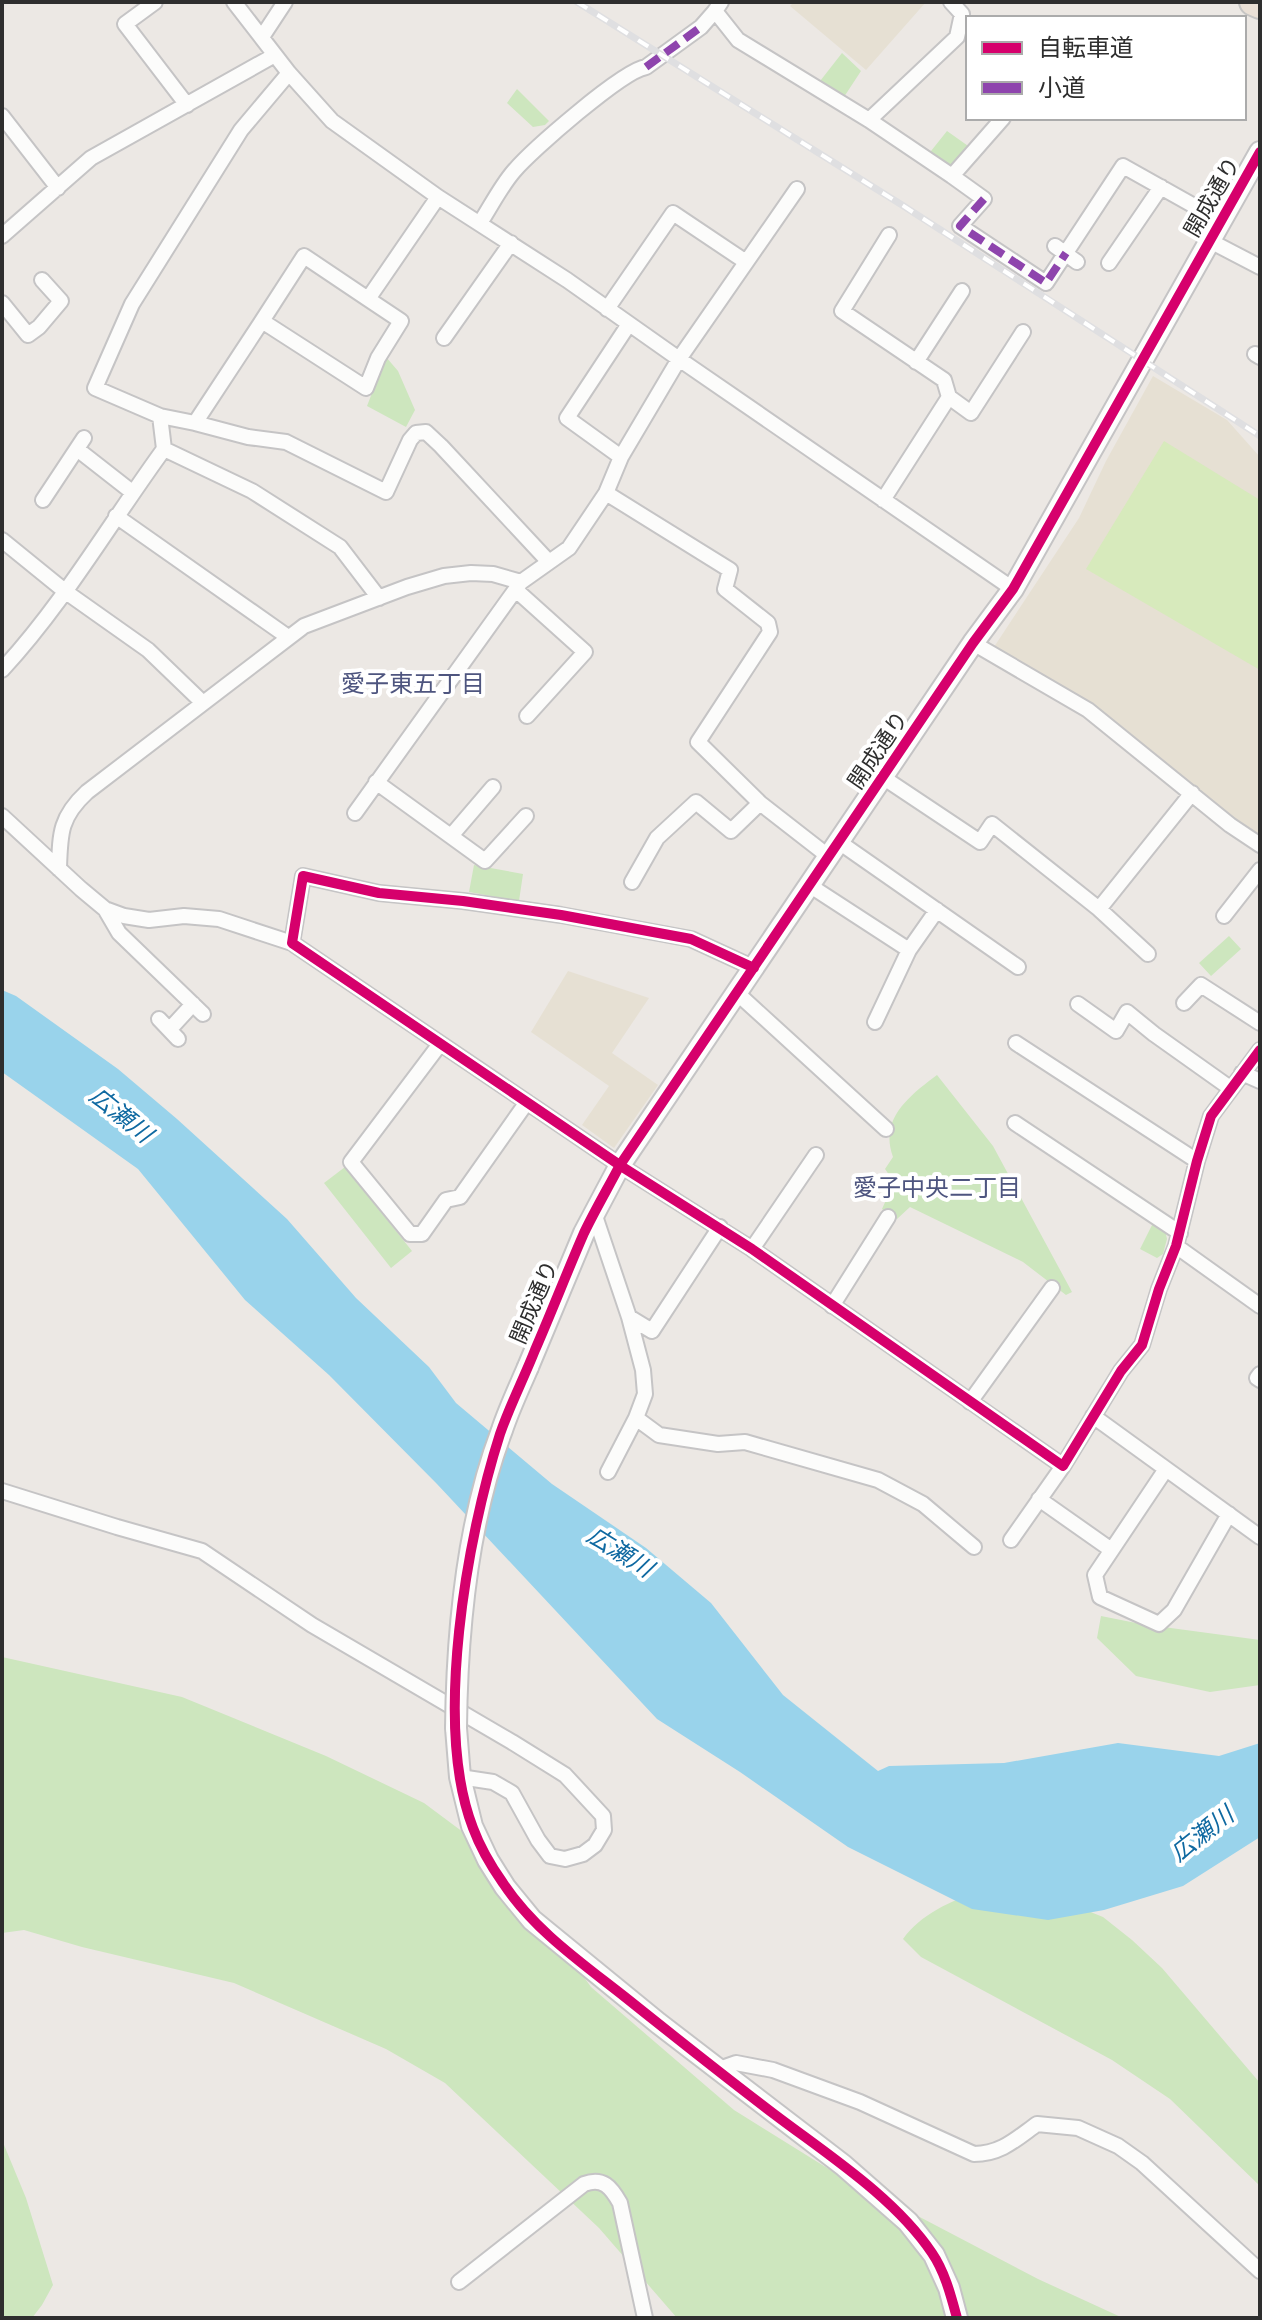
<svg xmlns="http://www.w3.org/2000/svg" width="1262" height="2320" font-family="'Roboto Condensed','Noto Sans JP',sans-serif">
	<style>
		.education { fill: #e6e0d3 }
		.green { fill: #cde6be }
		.pitch { fill: #d7eabc }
		.water { fill: #99d3eb }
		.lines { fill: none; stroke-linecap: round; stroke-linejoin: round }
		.street-casing { stroke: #c5c4c5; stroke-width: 18 }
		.secondary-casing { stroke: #c5c4c5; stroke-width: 24 }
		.highway-casing { stroke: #c6c5c4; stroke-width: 30 }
		.street { stroke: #fcfcfb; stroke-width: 14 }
		.secondary { stroke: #fcfcfb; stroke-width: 20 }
		.highway { stroke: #eae0d6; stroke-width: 26 }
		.rail-casing { stroke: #dfdfe1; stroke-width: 7 }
		.rail { stroke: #fff; stroke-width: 4; stroke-dasharray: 12; stroke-linecap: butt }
		.secondary-bridge-casing { stroke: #c5c4c5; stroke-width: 24; stroke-linecap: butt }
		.secondary-bridge { stroke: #fcfcfb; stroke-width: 20 }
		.quiet { stroke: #8e44ad; stroke-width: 8; stroke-dasharray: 16 8; stroke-linecap: butt }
		.cycleway-casing { stroke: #fff; stroke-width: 15 }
		.cycleway { stroke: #d6006c; stroke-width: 10 }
		.labels { text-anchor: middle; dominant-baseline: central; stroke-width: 8; stroke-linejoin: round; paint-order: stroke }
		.street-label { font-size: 22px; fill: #2e2e2e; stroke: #fff }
		.neighbourhood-label { font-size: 24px; fill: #4e557f; stroke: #fff }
		.water-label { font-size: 24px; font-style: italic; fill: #0f69a1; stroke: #fff }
	</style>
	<rect width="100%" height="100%" fill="#ece8e4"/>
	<!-- education -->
	<path class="education" d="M794 2H926L866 70 790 6Z
		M1153 376 1227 420 1260 457V839L1249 833 1106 715 994 647 1079 518 1106 461Z
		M568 971 649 998 612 1053 658 1085 614 1148 582 1125 609 1086 531 1032Z"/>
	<!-- green -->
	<path class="green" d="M842 53 861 71 842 100 817 85Z
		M517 89 549 121 545 125 533 127 507 103Z
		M947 131 971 148 957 164 946 168 927 156Z
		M386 357 398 371 415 410 406 427 367 406Z
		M474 865 523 874 519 901 469 892Z
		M1229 936 1241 949 1211 976 1199 963Z
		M937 1075 993 1146 1072 1292 1066 1295 1023 1262 910 1207 897 1219 882 1209 894 1182 885 1169 893 1157C879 1119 909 1096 937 1075Z
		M345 1167 412 1251 391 1268 324 1183Z
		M1153 1223 1165 1230 1167 1239 1163 1254 1157 1258 1140 1249Z
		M1101 1616 1141 1624 1260 1640V1685L1210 1692 1136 1676 1097 1638Z
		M2 1657 182 1697 326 1756 424 1803 475 1841 488 1860 528 1899 591 1987 734 2110 832 2171 1038 2279 1123 2318H677L599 2228 445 2083 386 2049 234 1983 82 1947 24 1930 2 1933Z
		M1036 1890 1103 1917 1132 1940 1162 1968 1260 2083V2186L1170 2099 1112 2060 921 1957 903 1939C919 1916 952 1899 978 1893 996 1889 1018 1891 1036 1890Z
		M2 2140 26 2198 53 2285 42 2305 32 2318H2Z"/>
	<!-- pitch -->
	<path class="pitch" d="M1164 441 1260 500V670L1086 569Z"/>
	<!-- water -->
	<path class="water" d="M2 990 16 996 118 1069 177 1119 287 1219 356 1298 429 1367 456 1403 552 1484 646 1548 711 1603 783 1695 878 1771 889 1766 1004 1763 1118 1743 1219 1756 1260 1743V1837L1183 1886 1104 1910 1048 1920 972 1909 848 1847 740 1772 657 1719 437 1484 329 1375 245 1300 138 1169 2 1072Z"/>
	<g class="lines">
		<defs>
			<path id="street" d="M155 2 125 24 187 105
				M234 2 289 73 332 121 438 197 567 280 679 359 1013 589
				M721 2 715 11 738 40 869 120
				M951 2 962 14 957 37 869 120 952 176 1003 118
				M262 37 285 2
				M289 73 241 130 132 304 95 388 160 416 164 449 252 491 340 547 379 598
				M2 116 58 188
				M952 176 984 199 960 226 1046 283 1123 166 1221 221
				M480 223C491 206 501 186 514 171 532 150 622 71 646 67L701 27 715 11
				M889 235 842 311 944 380 949 397
				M2 236 91 158 275 55
				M1210 241 1260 267
				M1055 246 1077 262
				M1109 263 1161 187
				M368 299 304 256 262 321 366 388 378 358 401 321 368 299 438 197
				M2 303 28 335 39 327 61 301 42 280
				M607 309 673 213 746 262
				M444 338 511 243
				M1255 354 1260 357
				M916 362 962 291
				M160 416 195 423 262 321
				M195 423 248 437 286 442 386 492 410 440 416 433 426 432 441 446 549 562
				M77 449 132 492
				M621 457 567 418 629 324
				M606 493 730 570 725 589 768 623 770 632 698 742 760 803 828 856
				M43 500 84 438
				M883 500 949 397 971 413 1023 332
				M116 516 288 637
				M2 540 66 592 148 650 202 702
				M516 590 585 652 527 716
				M973 643 1088 710 1230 825 1260 845
				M2 670C64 603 110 523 164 449
				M884 778 980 842 992 824 1099 909 1192 793
				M376 782 485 861 526 816
				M355 813 521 582
				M2 816 81 889 105 909 124 916 149 920 184 916 219 919 292 943
				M451 836 493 787
				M839 842 1018 967
				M59 869C60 833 60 817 87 792L304 626 407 587 444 576 471 573 493 574 521 582 569 548 606 493 621 457 679 359 797 189
				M632 882 657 838 696 802 731 831 760 803
				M809 885 909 950 875 1022
				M105 909 119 933 203 1014
				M1099 909 1148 954
				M1224 916 1260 870
				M909 950 937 910
				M754 968 691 939 561 915 463 901 379 893 303 876 292 943 624 1168 752 1249 1063 1466 1121 1371 1142 1345 1159 1289 1176 1246 1197 1161 1211 1116 1260 1050
				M737 993 886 1129
				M1184 1003 1201 985 1260 1023
				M1078 1004 1116 1031 1127 1012 1154 1034 1230 1088
				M159 1019 178 1039
				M170 1029 193 1004
				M1016 1043 1197 1161
				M440 1044 351 1162 410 1234H422L446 1200 460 1197 527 1102
				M1242 1073 1260 1081
				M1015 1123 1180 1233
				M594 1213 629 1317 643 1370 645 1394 636 1418 608 1472
				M1176 1246 1260 1306
				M752 1249 816 1155
				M832 1306 888 1217
				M629 1317 652 1331 720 1227
				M1260 1374 1257 1378 1260 1380
				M970 1402 1052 1288
				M1093 1416 1260 1537
				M636 1418 659 1435 718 1444 745 1442 878 1480 923 1504 974 1547
				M1166 1469 1095 1575 1100 1597 1159 1624 1174 1610 1229 1514
				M2 1491 117 1527 202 1551 312 1625 512 1742 565 1775 603 1816 604 1830 595 1845 583 1854 565 1859 550 1856 538 1840 512 1793 493 1782 460 1777
				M1039 1499 1110 1549
				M1011 1540 1063 1466
				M719 2069 736 2063 773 2070 860 2102 974 2154C1001 2154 1016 2139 1037 2124L1078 2128 1118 2146 1142 2163 1260 2271
				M459 2282 584 2184C603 2177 611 2187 620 2203L645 2318"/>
			<path id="secondary" d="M528 1367 584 1233 620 1165 973 643 1013 589 1260 152
				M456 1728 460 1777 472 1826 488 1860 505 1887 532 1920 658 2023 843 2165 908 2222 934 2255 949 2288 957 2318"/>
			<path id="highway" d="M1253 2 1260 5"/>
		</defs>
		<!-- street casing -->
		<use href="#street" class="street-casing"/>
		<!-- secondary casing -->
		<use href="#secondary" class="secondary-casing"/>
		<!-- highway casing -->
		<use href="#highway" class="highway-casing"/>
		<!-- street -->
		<use href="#street" class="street"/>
		<!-- secondary -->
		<use href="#secondary" class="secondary"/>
		<!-- highway -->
		<use href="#highway" class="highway"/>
		<defs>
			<path id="rail" d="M577 2 902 205 1260 436"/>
		</defs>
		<!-- rail casing -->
		<use href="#rail" class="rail-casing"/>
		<!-- rail -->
		<use href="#rail" class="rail"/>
		<defs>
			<path id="secondary-bridge" d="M456 1728C457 1631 467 1522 502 1430 509 1409 519 1388 528 1367"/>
		</defs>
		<!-- secondary-bridge casing -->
		<use href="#secondary-bridge" class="secondary-bridge-casing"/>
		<!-- secondary-bridge -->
		<use href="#secondary-bridge" class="secondary-bridge"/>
		<!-- quiet -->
		<path class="quiet" d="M646 67 701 27
			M984 199 960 226 1046 283 1066 253"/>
		<defs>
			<path id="cycleway" d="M754 968 691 939 561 915 463 901 379 893 303 876 292 943 624 1168 752 1249 1063 1466 1121 1371 1142 1345 1159 1289 1176 1246 1197 1161 1211 1116 1260 1050
				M957 2318C951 2296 945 2272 932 2253 894 2197 828 2155 774 2114 724 2076 675 2037 625 1997 582 1963 534 1930 503 1883 491 1866 480 1847 473 1828 433 1725 467 1537 500 1434 510 1405 524 1378 535 1350 552 1311 567 1272 584 1233 595 1210 608 1188 620 1165L973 643 1013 589 1260 152"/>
		</defs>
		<!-- cycleway casing -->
		<use href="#cycleway" class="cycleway-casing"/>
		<!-- cycleway -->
		<use href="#cycleway" class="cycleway"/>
	</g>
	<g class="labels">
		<!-- street labels -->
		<g class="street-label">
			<text transform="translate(1212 197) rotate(-60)">開成通り</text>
			<text transform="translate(878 750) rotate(-56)">開成通り</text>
			<text transform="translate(534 1302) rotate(-67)">開成通り</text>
		</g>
		<!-- neighbourhood labels -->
		<g class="neighbourhood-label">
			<text x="413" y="684">愛子東五丁目</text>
			<text x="937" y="1188">愛子中央二丁目</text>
		</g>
		<!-- water labels -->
		<g class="water-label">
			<text transform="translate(121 1115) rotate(39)">広瀬川</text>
			<text transform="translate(620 1552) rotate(32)">広瀬川</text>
			<text transform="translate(1202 1834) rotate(-38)">広瀬川</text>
		</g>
	</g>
	<!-- border -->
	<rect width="1262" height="2320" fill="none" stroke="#2e2e2e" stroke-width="8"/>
	<!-- legend -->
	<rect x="966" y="16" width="280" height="104" fill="#ffffff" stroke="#ababab" stroke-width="2"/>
	<rect x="982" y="42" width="40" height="12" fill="#d6006c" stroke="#ababab" stroke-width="2"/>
	<text x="1038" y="56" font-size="24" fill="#2e2e2e">自転車道</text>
	<rect x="982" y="82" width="40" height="12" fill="#8e44ad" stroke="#ababab" stroke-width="2"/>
	<text x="1038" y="96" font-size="24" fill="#2e2e2e">小道</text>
</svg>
